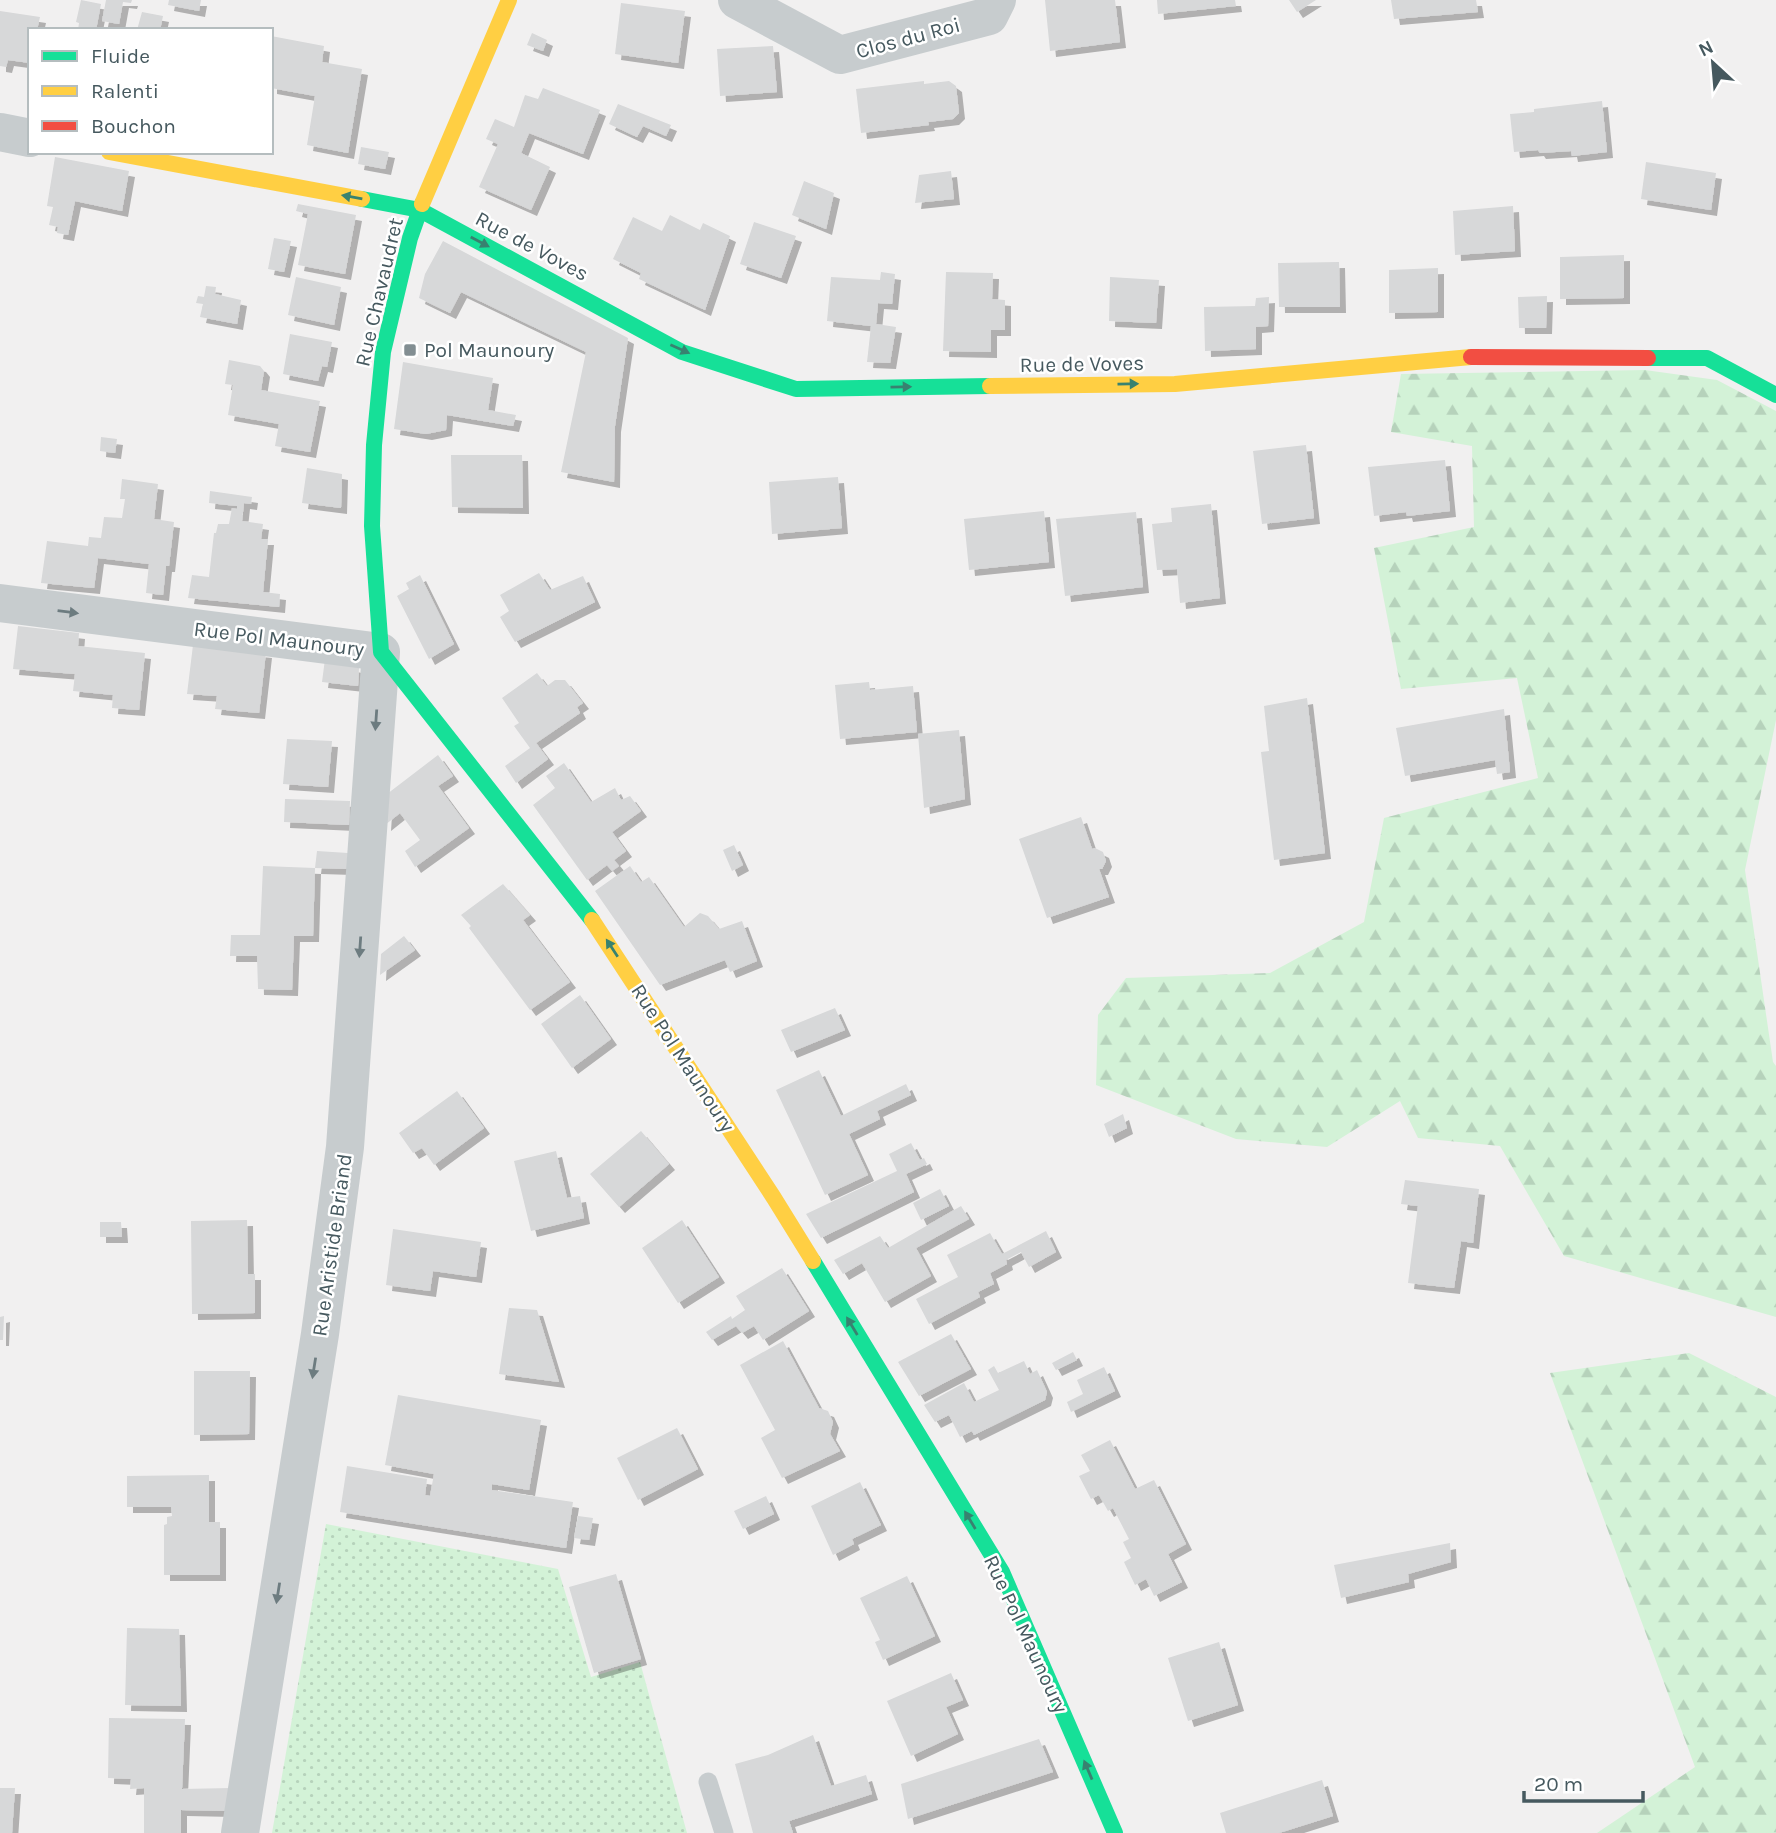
<svg xmlns="http://www.w3.org/2000/svg" width="1776" height="1833" font-family="Karla,sans-serif">
	<style>
		.forest { fill: url(#forest-firs) }
		.park { fill: url(#park-dots) }
		.building { fill: #d7d8d9; filter: url(#shadow) }
		.lines { fill: none; stroke-linecap: round; stroke-linejoin: round }
		.lane { stroke: #c7ccce; stroke-width: 19 }
		.street { stroke: #c7ccce; stroke-width: 38 }
		.fast { stroke: #16e098; stroke-width: 16 }
		.slow { stroke: #ffcf43; stroke-width: 16 }
		.jam { stroke: #f24e42; stroke-width: 16 }
		.oneway { fill: #388270 }
		.oneway2 { fill: #6d7c80 }
		.poi-dot { fill: #828e92; stroke: #fff; stroke-width: 2.5 }
		.labels { text-anchor: middle; dominant-baseline: central; stroke-width: 5; stroke-linejoin: round; paint-order: stroke }
		.street-label { font-size: 21px; fill: #46595f; stroke: #fff }
		.poi-label { font-size: 21px; fill: #46595f; stroke: #fff; text-anchor: start }
	</style>
	<defs>
		<pattern id="forest-firs" width="22" height="20" patternUnits="userSpaceOnUse" patternTransform="scale(1.75)"><rect width="22" height="20" fill="#d3f2d7"/><path d="M5 1l3.5 6h-7zM16 11l3.5 6h-7z" fill="#b6d2bb"/></pattern>
		<pattern id="park-dots" width="8" height="8" patternUnits="userSpaceOnUse" patternTransform="scale(1.75)"><rect width="8" height="8" fill="#d3f2d7"/><path d="M2 2h.1M6 6h.1" fill="none" stroke="#b6d2bb" stroke-width="1.8" stroke-linecap="round"/></pattern>
		<filter id="shadow"><feDropShadow dx="6" dy="6" stdDeviation="0" flood-color="#0004"/></filter>
	</defs>
	<rect width="100%" height="100%" fill="#f1f0f0"/>
	<!-- forest -->
	<path class="forest" d="M1645 370 1717 380 1776 411V720L1745 870 1773 1062 1776 1066V1317L1564 1256 1500 1146 1418 1138 1400 1101 1327 1147 1236 1139 1096 1085 1098 1015 1126 978 1270 973 1364 922 1384 818 1538 778 1517 678 1401 689 1374 548 1474 527 1472 446 1391 432 1401 374Z
		M1689 1353 1776 1397V1833H1597L1695 1767 1550 1373Z"/>
	<!-- park -->
	<path class="park" d="M326 1524 558 1569 591 1677 640 1662 687 1833H272Z"/>
	<!-- building -->
	<path class="building" d="M81 0 101 4 96 30H78L79 23 76 22Z
		M106 0H132L131 3 123 2 119 24 102 21Z
		M169 0H201L199 11 168 5Z
		M1045 0H1115L1120 42 1050 51Z
		M1157 0H1235L1236 6 1158 14Z
		M1289 0H1316L1297 12Z
		M1391 0H1476L1478 12 1394 19Z
		M621 3 685 11 678 63 615 54Z
		M0 11 40 17 37 30H30V63L8 60 6 67 0 66Z
		M142 12 163 16 160 30H137Z
		M532 33 547 40 543 51 527 45Z
		M271 36 324 46 322 62 362 69 348 153 307 145 315 96 271 88Z
		M773 46 777 92 720 96 717 49Z
		M924 81V84L949 81 956 86 959 113 953 119 928 122 929 125 861 133 856 89Z
		M543 88 600 110 583 154 529 133 521 153 550 167 531 210 479 187 498 144 486 139 495 119 514 127 525 95 538 99Z
		M1602 101 1607 152 1572 156 1571 151 1540 153 1538 150 1514 152 1510 114 1534 112V109Z
		M618 104 671 125 666 136 643 126 637 137 609 124Z
		M361 147 389 152 385 169 358 164Z
		M55 157 129 171 122 211 75 201 68 235 57 233 58 227 49 225 53 207 47 206Z
		M1646 162 1716 173 1711 210 1641 199Z
		M951 171 954 199 915 203 919 175Z
		M804 181 834 193 826 229 792 215Z
		M298 204 356 215 345 274 298 265 308 214 296 211Z
		M1513 206 1515 251 1455 255 1453 211Z
		M670 215 700 230 703 223 730 236 705 310 639 279 641 273 613 259 633 217 662 231Z
		M754 222 796 236 781 278 740 264Z
		M274 238 291 241 284 272 268 269Z
		M443 241 628 338 615 426 614 482 561 472 586 352 461 292 450 313 419 298 425 274Z
		M1624 255V298L1560 299V257Z
		M1339 262 1340 307H1279L1278 263Z
		M1438 268V312L1389 313V270Z
		M881 272 895 274 892 304 878 303 876 324 896 327 890 363 867 362 871 326 827 321 831 277 880 280Z
		M946 272 993 273 992 299 1005 300V330H991V352L943 351Z
		M296 277 341 287 334 325 288 315Z
		M1110 277 1159 280 1156 323 1109 321Z
		M206 286 216 287 215 294 241 300 237 324 200 317 203 304 196 303 198 296 204 297Z
		M1547 296 1546 328H1519L1518 297Z
		M1269 297 1268 326 1256 327V349L1205 351 1204 307 1255 306 1256 298Z
		M290 334 332 342 327 367 322 366 318 381 283 374Z
		M229 360 260 366 264 371 261 390 320 401 310 452 275 446 279 424 228 415 233 385 225 384Z
		M403 362 493 378 488 410 516 415 513 426 447 415 446 430 426 434 394 429Z
		M101 437 117 439 115 453 100 451Z
		M1306 445 1314 518 1262 524 1253 451Z
		M451 455H522L523 508 452 507Z
		M1445 460 1450 511 1407 516 1406 512 1374 516 1368 467Z
		M307 468 342 474 341 508 302 503Z
		M838 477 842 528 772 534 769 482Z
		M122 479 158 484 154 519 174 522 169 566H166L163 595 146 593 149 564 98 558 94 588 41 583 47 541 88 546 89 537 101 538 104 517 122 518 125 499H120Z
		M210 491 252 497 251 504 244 503 242 521 263 524 261 539H268L263 592 280 594 279 607 188 598 192 575 209 577 214 533H216L218 524H229L232 508 237 509V506L209 503Z
		M1211 504 1220 598 1180 603 1177 569 1157 570 1152 524 1172 522 1171 508Z
		M1044 511 1049 562 969 570 964 519Z
		M1136 512 1143 587 1065 596 1056 519Z
		M539 573 550 590 583 576 595 602 515 642 500 617 509 611 500 595Z
		M420 575 454 644 429 659 397 596 409 589 406 583Z
		M18 626 79 633 78 646 145 653 139 710 112 708 113 695 73 691 75 674 13 669Z
		M193 645 266 652 259 713 215 709 217 696 187 694Z
		M325 659 359 668 358 686 322 682Z
		M537 673 547 686 555 680H565L583 703 577 707 580 713 536 743 548 759 516 783 505 766 530 748 514 726 519 723 502 698Z
		M869 682 870 690 913 686 917 732 840 739 835 685Z
		M1307 698 1325 853 1274 860 1261 752 1269 751 1264 706Z
		M1504 709 1510 772 1497 774 1495 760 1405 776 1396 728Z
		M959 730 965 799 924 808 918 734Z
		M287 739 332 741 328 787 283 784Z
		M438 755 453 776 438 786 469 828 415 867 405 851 420 840 400 813 385 825 387 794Z
		M564 763 591 802 615 788 621 800 630 796 641 811 612 832 626 851 614 860 619 866 612 871 607 865 587 880 533 805 555 788 546 776Z
		M285 799 350 801 349 825 284 822Z
		M1081 817 1092 849 1095 848 1103 852 1106 861 1102 869H1099L1109 897 1047 918 1019 839Z
		M734 845 743 865 732 871 723 850Z
		M317 851 348 853 347 869 315 868Z
		M263 866 315 868 313 936H294L292 990 258 989 257 956H230L231 935H260Z
		M630 866 641 882 649 877 684 927 700 913 708 916 719 929 742 921 757 961 730 972 725 960 660 985 595 891Z
		M503 884 530 915 523 920 570 982 530 1010 469 928 471 926 461 915Z
		M404 936 415 950 380 975 381 954Z
		M580 995 611 1039 572 1068 541 1024Z
		M835 1008 845 1030 791 1052 781 1030Z
		M819 1070 841 1116 906 1084 911 1095 877 1111 880 1119 849 1134 868 1175 825 1195 776 1090Z
		M457 1091 484 1128 434 1165 422 1148 413 1153 399 1133Z
		M1123 1114 1127 1128 1109 1137 1104 1124Z
		M641 1131 669 1164 619 1207 590 1174Z
		M911 1143 920 1160 924 1158 927 1164 906 1174 914 1192 821 1238 806 1214 897 1171 889 1154Z
		M556 1151 567 1198 580 1196 584 1218 531 1231 514 1161Z
		M1405 1180 1479 1189 1473 1243 1461 1241 1454 1288 1408 1283 1418 1206 1401 1204Z
		M940 1189 949 1206 921 1220 913 1203Z
		M961 1206 969 1219 916 1248 931 1276 885 1302 862 1263 843 1274 834 1260 880 1236 888 1248Z
		M247 1220 248 1274H255V1313L192 1314 191 1221Z
		M682 1220 719 1277 678 1303 642 1248Z
		M100 1222H121L122 1237H100Z
		M393 1229 481 1242 476 1277 433 1271 430 1291 386 1285Z
		M1046 1231 1056 1252 1029 1267 1021 1252 1006 1260 1007 1264 990 1273 994 1284 978 1292 980 1297 929 1324 916 1299 958 1277 947 1255 990 1233 1002 1254Z
		M782 1268 809 1311 763 1340 754 1326 742 1333 736 1326 712 1340 706 1332 731 1316 732 1319 745 1310 736 1296Z
		M509 1308 537 1310 559 1382 499 1374Z
		M4 1316 3 1340H0V1317Z
		M951 1334 971 1369 919 1396 898 1362Z
		M783 1341 819 1408 828 1411 833 1422 830 1434 840 1451 782 1478 761 1438 775 1430 740 1365Z
		M1073 1352 1077 1360 1056 1370 1052 1363Z
		M1024 1361 1030 1374 1037 1370 1047 1392 1045 1400 974 1435 972 1431 960 1437 949 1415 935 1422 924 1405 964 1383 974 1402 999 1390 988 1370 994 1366 998 1373Z
		M1104 1367 1115 1391 1071 1412 1067 1402 1083 1394 1077 1380Z
		M194 1371H250L249 1434 194 1435Z
		M398 1395 541 1420 529 1490 492 1484V1490L573 1502 566 1548 340 1512 347 1466 427 1479 425 1495 430 1496 434 1474 385 1465Z
		M677 1428 698 1469 638 1500 617 1458Z
		M1110 1440 1135 1489 1154 1480 1186 1544 1168 1554 1182 1582 1154 1596 1146 1579 1135 1585 1124 1562 1131 1558 1123 1542 1129 1539 1113 1508 1108 1511 1099 1495 1091 1499 1079 1476 1090 1471 1081 1455Z
		M209 1475V1522H220V1575H164V1525L167 1524V1517L172 1516 171 1507H127V1476Z
		M860 1482 881 1525 852 1539 854 1544 833 1555 811 1506Z
		M766 1496 774 1514 743 1529 734 1511Z
		M578 1516 593 1518 589 1540 574 1538Z
		M1450 1543 1451 1562 1408 1574 1409 1582 1341 1598 1334 1565Z
		M616 1574 641 1659 594 1673 569 1587Z
		M907 1576 935 1636 883 1660 875 1642 880 1640 860 1598Z
		M127 1628 179 1629 181 1706 125 1705Z
		M1219 1642 1238 1705 1188 1721 1168 1658Z
		M951 1673 963 1700 946 1707 958 1734 911 1756 887 1701Z
		M109 1718 185 1719 182 1789 231 1788 228 1811 181 1810V1833H144V1788L130 1789 131 1779 108 1778Z
		M813 1735 831 1786 866 1775 872 1794 789 1821 793 1833H753L735 1764 768 1755Z
		M1039 1739 1053 1772 908 1819 901 1784Z
		M1322 1780 1333 1816 1279 1833H1226L1220 1813Z
		M0 1788H15L12 1833H0Z"/>
	<g class="lines">
		<!-- lane -->
		<path class="lane" d="M708 1782 724 1833"/>
		<!-- street -->
		<path class="street" d="M737 0 840 55 989 16 997 0
			M0 132 30 138
			M0 603 381 652 345 1147 320 1334 240 1833"/>
		<!-- fast -->
		<path class="fast" d="M362 199 420 210 682 352 796 389 990 386
			M422 204 410 238 383 352 374 445 372 526 381 652 592 920
			M1648 358H1707L1776 395
			M813 1261 1002 1572 1115 1833"/>
		<!-- slow -->
		<path class="slow" d="M109 152 362 199
			M422 204 509 0
			M990 386 1175 384 1471 357
			M592 920 774 1198 813 1261"/>
		<!-- jam -->
		<path class="jam" d="M1471 357 1648 358"/>
	</g>
	<!-- one-way arrows -->
	<defs><path id="oneway-solid" d="M-6-.8H1V-3.2L6.5 0L1 3.2V.8H-6Z" transform="scale(1.75)"/></defs>
	<g class="oneway">
		<use href="#oneway-solid" transform="translate(352 197) rotate(-170)"/>
		<use href="#oneway-solid" transform="translate(480 242) rotate(28)"/>
		<use href="#oneway-solid" transform="translate(680 349) rotate(24)"/>
		<use href="#oneway-solid" transform="translate(1128 384) rotate(-1)"/>
		<use href="#oneway-solid" transform="translate(901 387) rotate(-1)"/>
		<use href="#oneway-solid" transform="translate(612 948) rotate(-123)"/>
		<use href="#oneway-solid" transform="translate(852 1326) rotate(-121)"/>
		<use href="#oneway-solid" transform="translate(970 1520) rotate(-121)"/>
		<use href="#oneway-solid" transform="translate(1088 1770) rotate(-113)"/>
	</g>
	<g class="oneway2">
		<use href="#oneway-solid" transform="translate(68 612) rotate(7)"/>
		<use href="#oneway-solid" transform="translate(376 720) rotate(94)"/>
		<use href="#oneway-solid" transform="translate(360 947) rotate(94)"/>
		<use href="#oneway-solid" transform="translate(314 1368) rotate(99)"/>
		<use href="#oneway-solid" transform="translate(278 1593) rotate(99)"/>
	</g>
	<!-- markers -->
	<rect class="poi-dot" x="403" y="343" width="14" height="14" rx="3.5"/>
	<g class="labels">
		<!-- street labels -->
		<g class="street-label">
			<text transform="translate(908 38) rotate(-15)">Clos du Roi</text>
			<text transform="translate(532 246) rotate(28)">Rue de Voves</text>
			<text transform="translate(379 292) rotate(-77)">Rue Chavaudret</text>
			<text transform="translate(1082 364) rotate(-1)">Rue de Voves</text>
			<text transform="translate(279 639) rotate(7)">Rue Pol Maunoury</text>
			<text transform="translate(683 1058) rotate(57)">Rue Pol Maunoury</text>
			<text transform="translate(332 1245) rotate(-82)">Rue Aristide Briand</text>
			<text transform="translate(1026 1634) rotate(65)">Rue Pol Maunoury</text>
		</g>
		<!-- poi labels -->
		<g class="poi-label">
			<text x="424" y="350">Pol Maunoury</text>
		</g>
	</g>
	<!-- legend -->
	<rect x="28" y="28" width="245" height="126" fill="#ffffff" stroke="#b5bdbf" stroke-width="2"/>
	<rect x="42" y="51" width="35" height="10" fill="#16e098" stroke="#b5bdbf" stroke-width="2"/>
	<text x="91" y="63" font-size="21" fill="#46595f">Fluide</text>
	<rect x="42" y="86" width="35" height="10" fill="#ffcf43" stroke="#b5bdbf" stroke-width="2"/>
	<text x="91" y="98" font-size="21" fill="#46595f">Ralenti</text>
	<rect x="42" y="121" width="35" height="10" fill="#f24e42" stroke="#b5bdbf" stroke-width="2"/>
	<text x="91" y="133" font-size="21" fill="#46595f">Bouchon</text>
	<!-- north arrow -->
	<g transform="translate(1713 63) rotate(334)" stroke="#ffffff" stroke-width="5" paint-order="stroke">
	<path d="M0-5L12 26L0 18L-12 26Z" fill="#46595f"/>
	<text y="-10" font-size="19" font-weight="bold" text-anchor="middle" fill="#46595f">N</text>
	</g>
	<!-- scale -->
	<path d="M1524 1791v10h119v-10" fill="none" stroke="#46595f" stroke-width="3.5"/>
	<text x="1534" y="1791" font-size="21" fill="#46595f" stroke="#ffffff" stroke-width="5" paint-order="stroke">20 m</text>
</svg>
